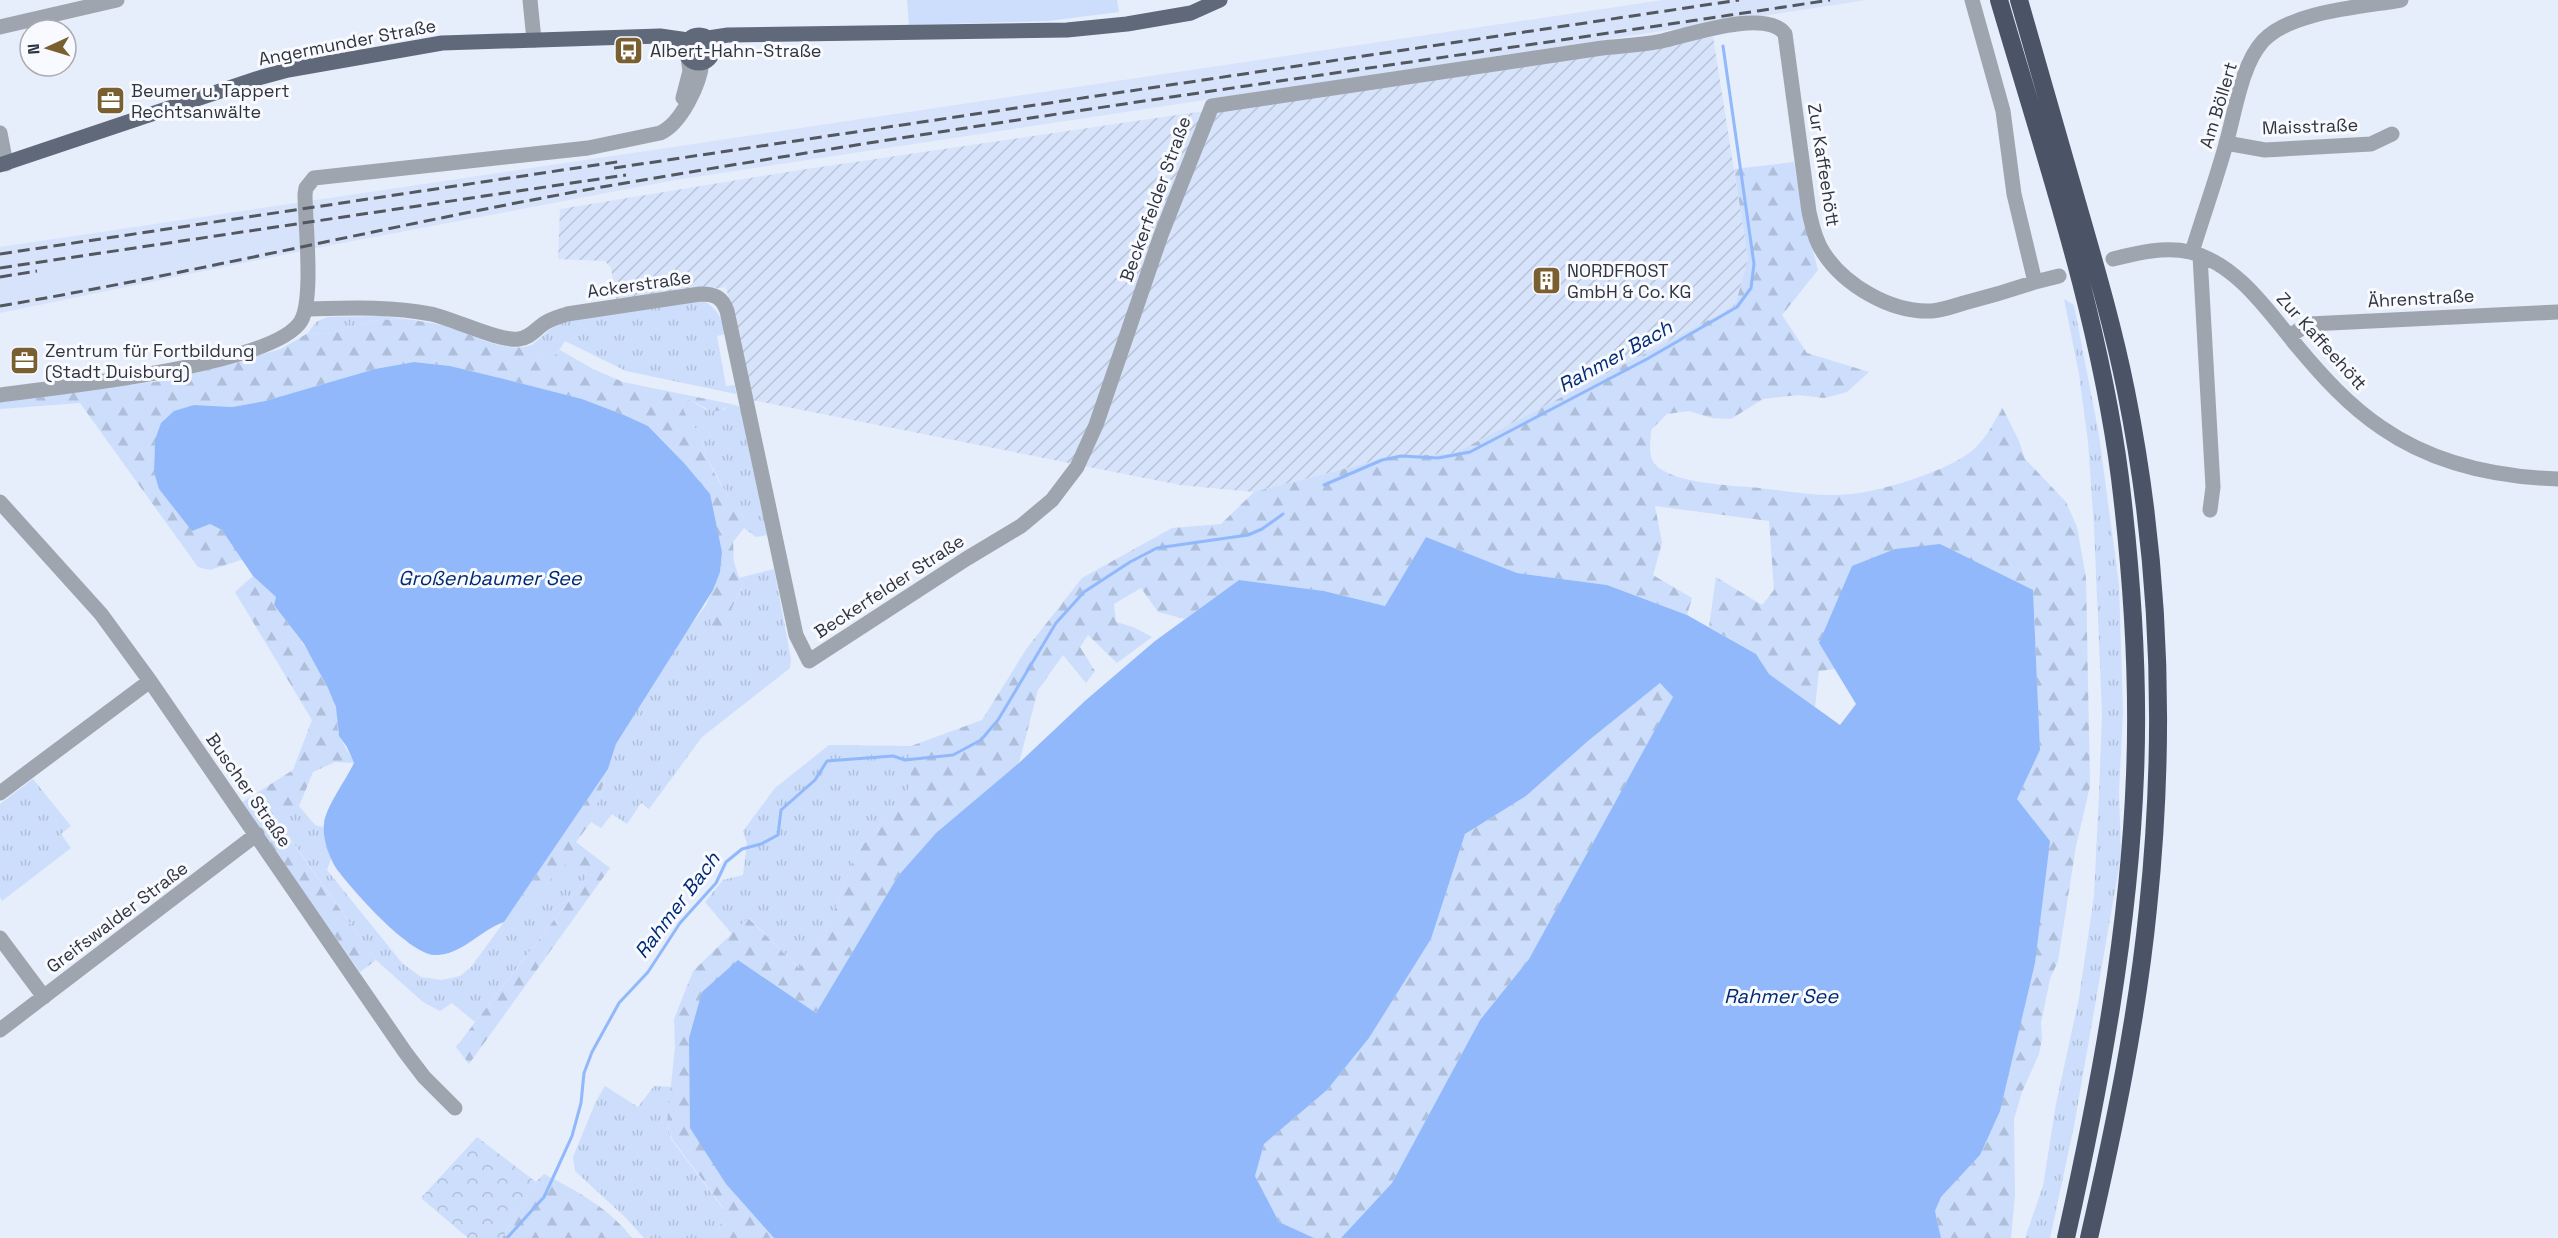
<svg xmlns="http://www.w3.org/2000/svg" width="2558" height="1238" font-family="'Space Grotesk',sans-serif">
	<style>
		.built { fill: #d6e3fa }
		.industrial { fill: url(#industrial-furrows) }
		.grass { fill: url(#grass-tufts) }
		.forest { fill: url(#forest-firs) }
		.park { fill: url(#park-crowns) }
		.garden { fill: #ccdefc }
		.water { fill: #91b8fb }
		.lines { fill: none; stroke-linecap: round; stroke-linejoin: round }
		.stream { stroke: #91b8fb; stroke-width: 3 }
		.minor { stroke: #9fa5ae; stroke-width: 15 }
		.major { stroke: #606979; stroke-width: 15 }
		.highway { stroke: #4a5466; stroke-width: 18 }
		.rail { stroke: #525760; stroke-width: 3; stroke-dasharray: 12 6; stroke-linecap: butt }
		.labels { text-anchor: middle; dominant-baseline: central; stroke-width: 6; stroke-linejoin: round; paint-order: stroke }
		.street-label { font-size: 18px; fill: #30353d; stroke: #f8faff }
		.poi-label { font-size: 18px; fill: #30353d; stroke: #f8faff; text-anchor: start }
		.water-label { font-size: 20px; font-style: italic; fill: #012a74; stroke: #f8faff }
	</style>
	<defs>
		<pattern id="industrial-furrows" width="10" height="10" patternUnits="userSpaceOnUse" patternTransform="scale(1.5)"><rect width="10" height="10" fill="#d6e3fa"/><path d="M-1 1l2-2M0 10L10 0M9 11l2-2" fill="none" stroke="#b8c3d7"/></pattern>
		<pattern id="grass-tufts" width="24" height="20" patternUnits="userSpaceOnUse" patternTransform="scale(1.5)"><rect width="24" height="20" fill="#ccdefc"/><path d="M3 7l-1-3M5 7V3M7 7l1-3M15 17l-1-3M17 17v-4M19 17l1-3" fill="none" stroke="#b0bfd9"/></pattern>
		<pattern id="forest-firs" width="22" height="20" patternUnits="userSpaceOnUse" patternTransform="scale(1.5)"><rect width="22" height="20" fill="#ccdefc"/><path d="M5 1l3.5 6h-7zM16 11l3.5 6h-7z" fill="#b0bfd9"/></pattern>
		<pattern id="park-crowns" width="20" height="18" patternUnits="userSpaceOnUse" patternTransform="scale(1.5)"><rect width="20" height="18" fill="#ccdefc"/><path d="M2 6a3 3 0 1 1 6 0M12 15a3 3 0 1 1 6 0" fill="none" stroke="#b0bfd9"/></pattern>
	</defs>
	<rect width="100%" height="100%" fill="#e6edfb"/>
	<!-- built -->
	<path class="built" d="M1663 0H1867L675 180 321 247 0 313V247Z"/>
	<!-- industrial -->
	<path class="industrial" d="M1713 37 1748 259 1735 306 1455 453 1390 457 1254 492 1180 485 752 400 726 287 617 303 611 268 605 261 558 259 560 209 800 170Z"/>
	<!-- grass -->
	<path class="grass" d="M2064 299 2074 305 2099 435 2119 585 2123 712 2119 792 2121 856 2074 1126 2050 1238H2025L2043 1186 2056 1104 2079 998 2094 896 2099 795 2102 713 2094 527 2088 442 2079 374Z
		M701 300C717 307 722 318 725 334L717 336 726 386 735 385 736 394 626 371 565 341 555 357 547 363 532 345 554 326 567 318Z
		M381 316 405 319 380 320 325 334 308 333 316 322 327 317Z
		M682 399 690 400 705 409 724 410 731 404 741 407 768 535 756 537 744 528V519L730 500 706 456 703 443 696 429 684 414Z
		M774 569 791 659 790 668 702 737 649 809 641 803 627 824 612 814 601 828 591 822 616 744 680 640 706 605 716 639 742 588 739 578Z
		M829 745 911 746V786L856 853 825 935 799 968 749 918 732 934 705 902 723 880 743 875 747 844 743 831 775 788Z
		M33 779 71 826 61 834 71 848 2 901 0 897V804Z
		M299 806 315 825 323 827 332 856 327 870 402 963 421 977 442 980 460 976 471 967 504 922 519 916 564 863 588 876 475 1022 452 1003 440 1011 423 1002 376 960 273 814Z
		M605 1086 638 1107 654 1086 673 1087 667 1123 671 1139 725 1211 718 1232 722 1238H644L626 1218 575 1171 573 1157 596 1101Z"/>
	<!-- forest -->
	<path class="forest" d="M1794 162 1801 205 1818 270 1782 315 1807 353 1869 372 1847 392 1824 398 1799 395 1763 399 1731 419 1712 418 1689 411 1667 414 1651 430C1651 441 1647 455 1655 464 1670 482 1724 485 1747 487 1780 489 1817 498 1851 494 1883 491 1956 469 1977 446 1988 435 1995 421 2002 407L2019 441 2025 459 2066 502 2077 527 2086 578 2090 786 2076 846 2058 961 2050 979 2041 1023 2042 1039 2039 1054 2022 1092 2014 1119 2015 1195 2011 1238H1941L1935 1211 1941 1197 1980 1155 2050 841 2017 799 2040 750 2033 590 1819 643 1835 669 1819 671 1815 707 1769 674 1756 654 1709 627 1716 577 1762 605 1774 590 1769 521 1655 506 1662 543 1653 575 1692 598 1687 615 1607 585 1517 573 1426 537 1385 606 1324 591 1239 580 1185 619 1158 612 1141 588 1114 604 1116 622 1133 627 1152 637 1117 663 1088 635 1080 647 1095 671 1086 683 1063 655 1038 690 1019 763 936 833 898 876 816 1013 738 960 726 1184 774 1238H722L718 1232 725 1210 672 1139 667 1123 675 1047 674 1019 693 971 748 918 799 968 825 935 856 853 911 786V746L982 720 1027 648 1082 578 1172 528 1221 524 1254 492 1390 457 1455 453 1735 306 1748 259 1734 169Z
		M405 319C420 321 436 323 451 328 477 336 505 354 532 345L547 363 560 350 593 369 623 382 731 404C711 421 703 401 683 399 680 414 693 423 700 436 704 443 704 451 707 458 716 478 731 502 744 519V528L733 542 734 562 742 587 716 640 706 605 720 572 722 552 684 463 648 426 624 415 582 399 500 378 450 366 414 362 375 369 265 401 232 407 194 405 155 440 154 472 210 524 222 530 244 559 210 570 198 567 80 403 0 409V401L169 380 281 349 308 333 325 334 380 320Z
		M253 576 276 597 274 605C294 631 328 675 336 707 339 716 336 726 339 735 341 741 350 754 354 763L335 762 313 772 299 806 273 815 376 960 360 972 241 803 293 770 312 720 235 592Z
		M1660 683 1673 697 1666 711 1529 959 1480 1020 1392 1183 1341 1238H1314L1279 1222 1255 1176 1264 1144 1327 1090 1369 1038 1431 939 1465 834 1526 796 1588 741Z
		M608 769 591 822 576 842 610 868 469 1064 456 1047 588 876 564 864 519 916 504 922Z
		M544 1174C577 1191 609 1208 632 1238H502L536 1182Z"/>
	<!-- park -->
	<path class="park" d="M477 1137 536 1182 502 1238H468L421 1198Z"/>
	<!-- garden -->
	<path class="garden" d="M907 0H1117L1119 12 1048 21 909 25Z"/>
	<!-- water -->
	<path class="water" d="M414 362 450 366 500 378 582 399 624 415 648 426 684 463 710 494 722 552 720 572 713 590 616 744 608 769 504 922C480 930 461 956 434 955 408 953 352 890 336 868 329 857 322 837 324 824 325 808 346 780 354 763L347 747 339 736 336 707 328 688 304 644 274 605 276 597 253 576 222 530 210 524 192 531 159 489 154 472 155 440 161 423 174 411 194 405 232 407 265 401 375 369Z
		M1426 537 1517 573 1607 585 1687 615 1756 654 1769 674 1840 725 1856 704 1819 643 1852 566 1895 549 1940 544 2033 590 2040 750 2017 799 2050 841 2035 963 2000 1111 1980 1155 1941 1197 1935 1211 1941 1238H1341L1392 1183 1480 1020 1529 959 1673 697 1660 683 1588 741 1526 796 1465 834 1431 939 1369 1038 1327 1090 1264 1144 1255 1176 1279 1222 1314 1238H774L726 1184 690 1128 689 1038 702 992 738 960 816 1013 898 876 936 833 1019 763 1086 700 1155 641 1239 580 1324 591 1385 606Z"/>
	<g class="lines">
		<!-- stream -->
		<path class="stream" d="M1324 485 1382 460 1401 456 1438 458 1470 452 1647 359 1737 307 1751 288 1754 264 1723 46
			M507 1238 544 1197 557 1169 572 1136 581 1103 584 1073 592 1052 619 1003 648 972 680 923 716 883 726 862 742 849 761 844 778 835 781 810 815 780 827 761 893 756 905 760 953 755 981 740 998 720 1056 623 1084 592 1130 562 1157 548 1248 535 1262 529 1283 514"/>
		<!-- minor -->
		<path class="minor" d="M530 0 534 40
			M1972 0 2003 111 2014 194 2035 282 2059 276
			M0 27 117 0
			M683 98 690 71 688 57
			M0 133 6 164
			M2226 143 2265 150 2371 144 2392 134
			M2192 252C2203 216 2216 180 2226 144 2235 113 2241 65 2263 41 2291 11 2362 7 2401 0
			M2200 256 2213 487 2210 510
			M2113 259C2137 253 2165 246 2190 252 2237 264 2268 311 2297 346 2322 376 2349 406 2382 428 2434 464 2495 477 2558 479
			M306 309C347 308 390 306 431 314 454 319 500 342 519 339 529 338 534 331 542 325 549 319 558 317 567 314L700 294C715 294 722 297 727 311L796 635 809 661 966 559 1021 526 1052 500 1077 467 1096 425 1161 235 1212 106 1602 48C1621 46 1642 45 1662 41 1689 35 1766 8 1785 34L1809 212C1812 225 1815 240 1823 252 1844 285 1891 313 1932 311 1943 310 1954 306 1964 303 1987 297 2011 290 2035 282
			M2289 336 2309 324 2558 312
			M0 395C57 387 274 366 301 321 314 299 305 222 305 194L306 188 314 178 588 148 660 133C681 124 700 84 702 62
			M0 502 101 614 150 681 405 1052 424 1077 455 1108
			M0 793 150 681
			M0 938 44 997
			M0 1030 257 834"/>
		<!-- major -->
		<path class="major" d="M685 49a14 14 0 1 1 28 0a14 14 0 1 1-28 0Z
			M708 38 728 35 1067 30 1127 24 1191 13 1220 0
			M0 165 262 77 288 70 442 43 660 36 688 40"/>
		<!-- highway -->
		<path class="highway" d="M1999 0C2045 157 2099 315 2120 478 2132 576 2139 677 2135 775 2129 931 2100 1086 2066 1238
			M2019 0C2040 71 2060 142 2080 213 2097 272 2114 331 2126 391 2160 560 2166 736 2148 908 2137 1019 2114 1129 2089 1238"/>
		<!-- rail -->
		<path class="rail" d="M614 168 1739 0
			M0 254 623 161
			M0 268 626 175
			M0 277 37 271
			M0 306C211 270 420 218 631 182 1029 114 1430 61 1830 0"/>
	</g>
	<!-- icons -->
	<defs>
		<symbol id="bus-square" viewBox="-11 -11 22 22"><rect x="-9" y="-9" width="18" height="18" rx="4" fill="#7a6031" stroke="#f8faff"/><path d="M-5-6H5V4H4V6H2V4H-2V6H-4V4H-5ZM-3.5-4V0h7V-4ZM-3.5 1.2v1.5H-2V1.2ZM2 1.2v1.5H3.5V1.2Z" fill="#fff"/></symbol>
		<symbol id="office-square" viewBox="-11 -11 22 22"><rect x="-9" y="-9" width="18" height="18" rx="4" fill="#7a6031" stroke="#f8faff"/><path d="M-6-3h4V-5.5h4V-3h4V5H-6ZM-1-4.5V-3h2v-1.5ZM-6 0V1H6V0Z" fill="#fff"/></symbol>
		<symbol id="building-square" viewBox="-11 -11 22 22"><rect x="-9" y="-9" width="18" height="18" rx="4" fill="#7a6031" stroke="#f8faff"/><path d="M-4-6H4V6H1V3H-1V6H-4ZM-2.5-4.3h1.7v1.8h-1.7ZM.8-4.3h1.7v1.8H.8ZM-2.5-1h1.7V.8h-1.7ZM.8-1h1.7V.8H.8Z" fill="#fff"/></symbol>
	</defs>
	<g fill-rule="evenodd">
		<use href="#bus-square" x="612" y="34" width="33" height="33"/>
		<use href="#office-square" x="94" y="84" width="33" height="33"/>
		<use href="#building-square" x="1530" y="264" width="33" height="33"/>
		<use href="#office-square" x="8" y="344" width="33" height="33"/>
	</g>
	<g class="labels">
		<!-- street labels -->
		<g class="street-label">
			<text transform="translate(347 42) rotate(-11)">Angermunder Straße</text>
			<text transform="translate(2218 105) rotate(-73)">Am Böllert</text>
			<text transform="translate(2310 126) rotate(-2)">Maisstraße</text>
			<text transform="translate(1824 165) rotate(81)">Zur Kaffeehött</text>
			<text transform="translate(1155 199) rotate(-70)">Beckerfelder Straße</text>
			<text transform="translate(639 284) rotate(-8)">Ackerstraße</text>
			<text transform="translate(2421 298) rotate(-3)">Ährenstraße</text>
			<text transform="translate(2322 341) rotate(48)">Zur Kaffeehött</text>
			<text transform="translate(889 586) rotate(-33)">Beckerfelder Straße</text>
			<text transform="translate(249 790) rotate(55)">Buscher Straße</text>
			<text transform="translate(117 917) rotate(-37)">Greifswalder Straße</text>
		</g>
		<!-- poi labels -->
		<g class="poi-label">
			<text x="650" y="50">Albert-Hahn-Straße</text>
			<text x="131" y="90">Beumer u. Tappert<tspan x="131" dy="21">Rechtsanwälte</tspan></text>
			<text x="1567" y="270">NORDFROST<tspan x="1567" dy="21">GmbH &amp; Co. KG</tspan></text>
			<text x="45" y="350">Zentrum für Fortbildung<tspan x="45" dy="21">(Stadt Duisburg)</tspan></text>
		</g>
		<!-- water labels -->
		<g class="water-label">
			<text transform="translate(1615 356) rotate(-29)">Rahmer Bach</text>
			<text x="490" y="578">Großenbaumer See</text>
			<text transform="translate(677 905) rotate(-53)">Rahmer Bach</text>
			<text x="1781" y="996">Rahmer See</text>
		</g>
	</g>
	<!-- north arrow -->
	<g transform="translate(48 48) rotate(266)"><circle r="28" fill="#f8faff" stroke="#a8abb1" stroke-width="1.5"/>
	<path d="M0-4.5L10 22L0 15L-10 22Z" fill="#7a6031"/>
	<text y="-9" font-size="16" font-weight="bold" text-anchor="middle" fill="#30353d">N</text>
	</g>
</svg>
